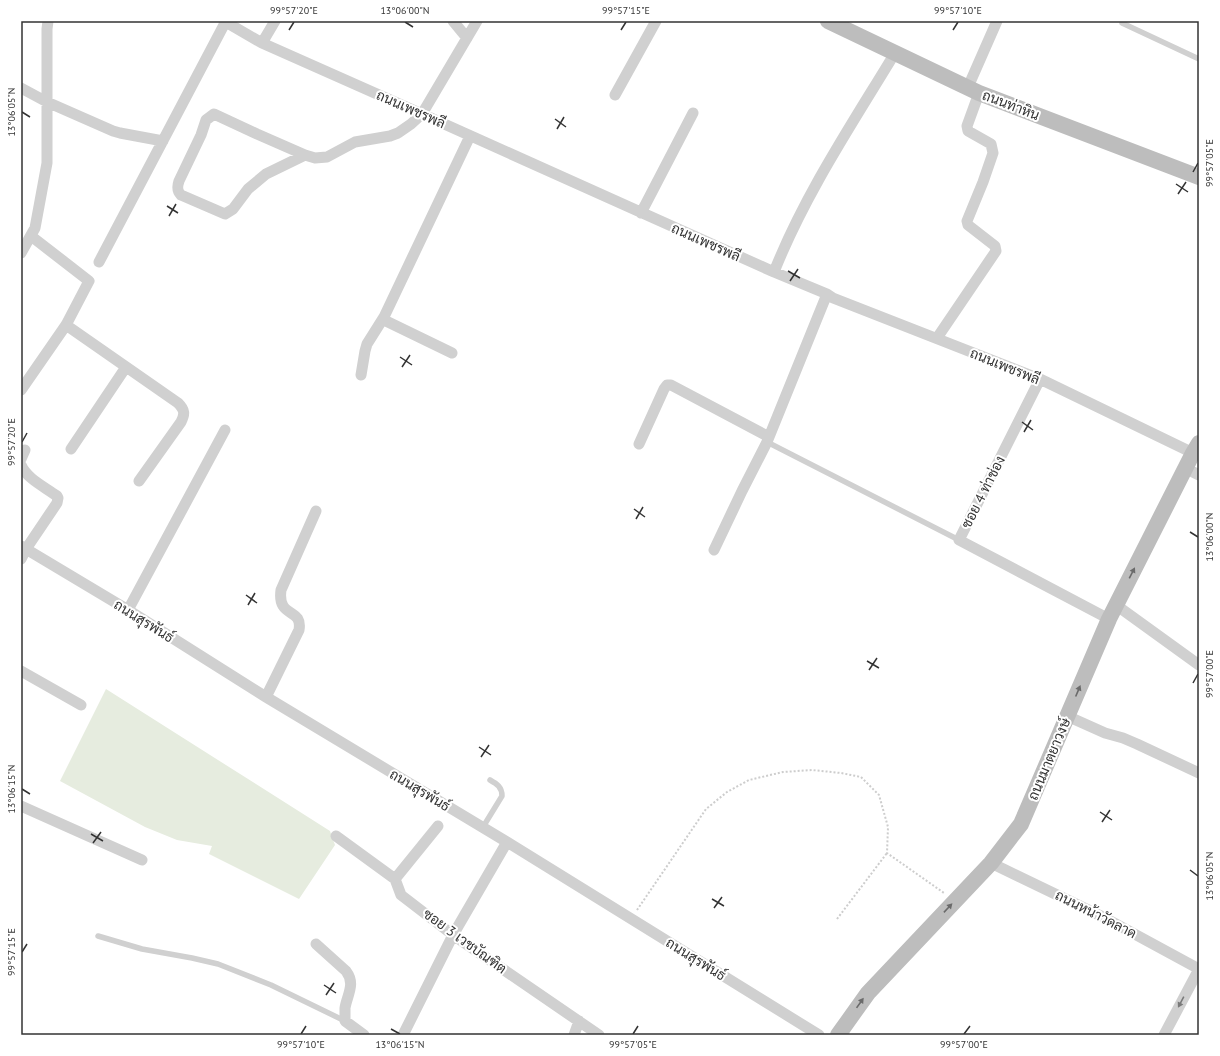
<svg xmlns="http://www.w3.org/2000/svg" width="1220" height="1056" font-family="'PT Sans',Sarabun,sans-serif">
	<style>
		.green { fill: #e6ecdf }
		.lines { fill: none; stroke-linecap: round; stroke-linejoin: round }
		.path { stroke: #cdcdcd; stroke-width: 2; stroke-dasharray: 2 2; stroke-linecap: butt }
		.lane { stroke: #d0d0d0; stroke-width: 5.5 }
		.street { stroke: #d0d0d0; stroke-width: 11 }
		.secondary { stroke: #bdbdbd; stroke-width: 16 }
		.oneway { fill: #6a6a6a }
		.oneway2 { fill: #7a7a7a }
		.ticks { fill: none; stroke: #333; stroke-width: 1.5 }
		.labels { text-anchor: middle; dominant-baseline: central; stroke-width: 4; stroke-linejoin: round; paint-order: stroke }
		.street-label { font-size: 14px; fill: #333; stroke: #fff }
		.neatline { fill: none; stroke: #333; stroke-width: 1.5 }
		.ticks-label { font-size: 10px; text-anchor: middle; fill: #333 }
	</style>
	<rect width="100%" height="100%" fill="#fff"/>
	<!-- green -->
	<path class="green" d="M106 689 330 831 335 845 299 899 209 854 212 846 177 840 145 827 60 781Z"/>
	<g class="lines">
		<!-- path -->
		<path class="path" d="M637 910 706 809 727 792 749 780 783 772 812 770 841 773 861 777 879 795 888 827 887 853 944 893
			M837 919 887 853"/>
		<!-- lane -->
		<path class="lane" d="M1122 23 1199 59
			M767 442 959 540
			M483 827 502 796C502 787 497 784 490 780
			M98 936 142 949 192 958 218 964 271 985 345 1021"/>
		<!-- street -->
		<path class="street" d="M224 21 262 43 422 114 774 272 827 294 833 298 1040 379 1193 453
			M453 21 467 38
			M262 43 275 21
			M968 87 997 21
			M21 88 47 102 113 131 120 133 163 141
			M615 95 656 21
			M305 155 266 174 248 189 233 209 225 214 181 195C177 191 177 187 179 181L201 135 206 120 214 114 257 134 305 155 315 158 327 157 355 142 390 136 398 133 411 124 422 114 477 21
			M641 213 693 113
			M21 253 35 228 47 163V29L48 21
			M99 262 226 21
			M774 272C805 194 852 124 895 53
			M66 325 178 403C185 410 185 414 181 422L139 481
			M937 338 996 251 995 246 968 225 967 221 983 182 993 153 991 144 968 131 967 126 979 93
			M452 353 386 321 384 317 470 136
			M361 375 365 351 367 344 384 317
			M1040 379 959 540 1109 619
			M21 390 66 325 89 281 31 236
			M639 444 664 389 667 385H671L769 437
			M71 449 126 367
			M21 459 25 450
			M21 465C27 479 45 487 57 496L58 498 57 503 26 549 21 559
			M1185 468 1199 475
			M21 546 128 610 266 697 507 842 819 1035
			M714 550 742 491 767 442 827 294
			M1116 605 1199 665
			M128 610 225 430
			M21 671 81 705
			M266 697 299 630C303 607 277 619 281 590L316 511
			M1067 716 1105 733 1123 738 1137 744 1199 773
			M21 806 142 860
			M438 826 395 879 401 895 453 935 599 1035
			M336 836 395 879
			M991 863 1105 918 1199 969
			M316 944 346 971C356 984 347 995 345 1008 345 1012 345 1017 345 1021L364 1035
			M403 1035 453 935 507 842
			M574 1035 579 1021
			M1164 1035 1199 969"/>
		<!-- secondary -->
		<path class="secondary" d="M828 21 979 93 1199 177
			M838 1035 868 993 991 863 1021 824 1109 619 1193 453 1199 443"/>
	</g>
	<!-- one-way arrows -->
	<defs><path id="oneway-solid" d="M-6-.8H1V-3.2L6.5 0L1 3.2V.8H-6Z"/></defs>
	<g class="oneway">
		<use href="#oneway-solid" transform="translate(1132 573) rotate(-63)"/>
		<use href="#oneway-solid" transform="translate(1078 691) rotate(-67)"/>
		<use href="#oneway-solid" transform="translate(948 908) rotate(-47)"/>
		<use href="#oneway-solid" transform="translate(860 1003) rotate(-55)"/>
	</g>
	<use class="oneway2" href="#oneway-solid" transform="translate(1181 1002) rotate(118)"/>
	<!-- ticks -->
	<path class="ticks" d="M405 22 413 27M289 30 294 22M621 30 626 22M953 30 958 22M22 112 30 117M555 119 566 127M557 129 564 117M1193 172 1198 163M1176 184 1188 192M1178 194 1186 182M167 206 178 213M169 216 176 204M788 271 800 278M790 281 798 269M400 357 412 365M402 367 410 355M1022 422 1033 430M1024 432 1031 420M22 442 27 433M634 509 645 517M636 519 643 507M1190 532 1198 537M246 595 257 603M248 605 255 593M867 661 879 668M869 670 877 658M1193 683 1198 674M479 747 491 755M481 757 489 745M22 789 30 794M1100 812 1112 820M1102 822 1110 810M91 834 103 841M93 843 101 832M1190 870 1198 876M712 899 724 906M714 908 722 897M22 952 27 944M324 985 336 993M326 995 334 983M391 1029 400 1034M301 1034 306 1026M633 1034 638 1026M964 1034 970 1026"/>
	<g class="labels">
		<!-- street labels -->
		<g class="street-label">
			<text transform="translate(1011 105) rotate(21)">ถนนท่าหิน</text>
			<text transform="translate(411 109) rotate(24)">ถนนเพชรพลี</text>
			<text transform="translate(706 242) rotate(24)">ถนนเพชรพลี</text>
			<text transform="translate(1005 366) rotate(22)">ถนนเพชรพลี</text>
			<text transform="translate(983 492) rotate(-63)">ซอย 4 ท่าช่อง</text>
			<text transform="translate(144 621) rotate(32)">ถนนสุรพันธ์</text>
			<text transform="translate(1049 759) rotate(-67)">ถนนมาตยาวงษ์</text>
			<text transform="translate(420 790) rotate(31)">ถนนสุรพันธ์</text>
			<text transform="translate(1096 914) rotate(27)">ถนนหน้าวัดลาด</text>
			<text transform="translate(465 941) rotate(36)">ซอย 3 เวชบัณฑิต</text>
			<text transform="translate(696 959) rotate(32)">ถนนสุรพันธ์</text>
		</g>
	</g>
	<!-- border -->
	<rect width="1220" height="1056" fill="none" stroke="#ffffff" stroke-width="44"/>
	<rect x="22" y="22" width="1176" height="1012" class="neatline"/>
	<g class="ticks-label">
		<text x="294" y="14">99°57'20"E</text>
		<text x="405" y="14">13°06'00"N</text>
		<text x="626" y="14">99°57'15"E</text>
		<text x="958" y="14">99°57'10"E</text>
		<text transform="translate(11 112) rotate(-90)" y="4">13°06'05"N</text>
		<text transform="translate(1209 163) rotate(-90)" y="4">99°57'05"E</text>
		<text transform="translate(11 442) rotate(-90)" y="4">99°57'20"E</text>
		<text transform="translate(1209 537) rotate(-90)" y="4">13°06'00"N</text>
		<text transform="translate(1209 674) rotate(-90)" y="4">99°57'00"E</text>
		<text transform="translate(11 789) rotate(-90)" y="4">13°06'15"N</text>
		<text transform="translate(1209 876) rotate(-90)" y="4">13°06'05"N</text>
		<text transform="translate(11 952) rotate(-90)" y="4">99°57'15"E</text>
		<text x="301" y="1048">99°57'10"E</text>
		<text x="400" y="1048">13°06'15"N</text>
		<text x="633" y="1048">99°57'05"E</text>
		<text x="964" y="1048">99°57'00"E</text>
	</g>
</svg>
